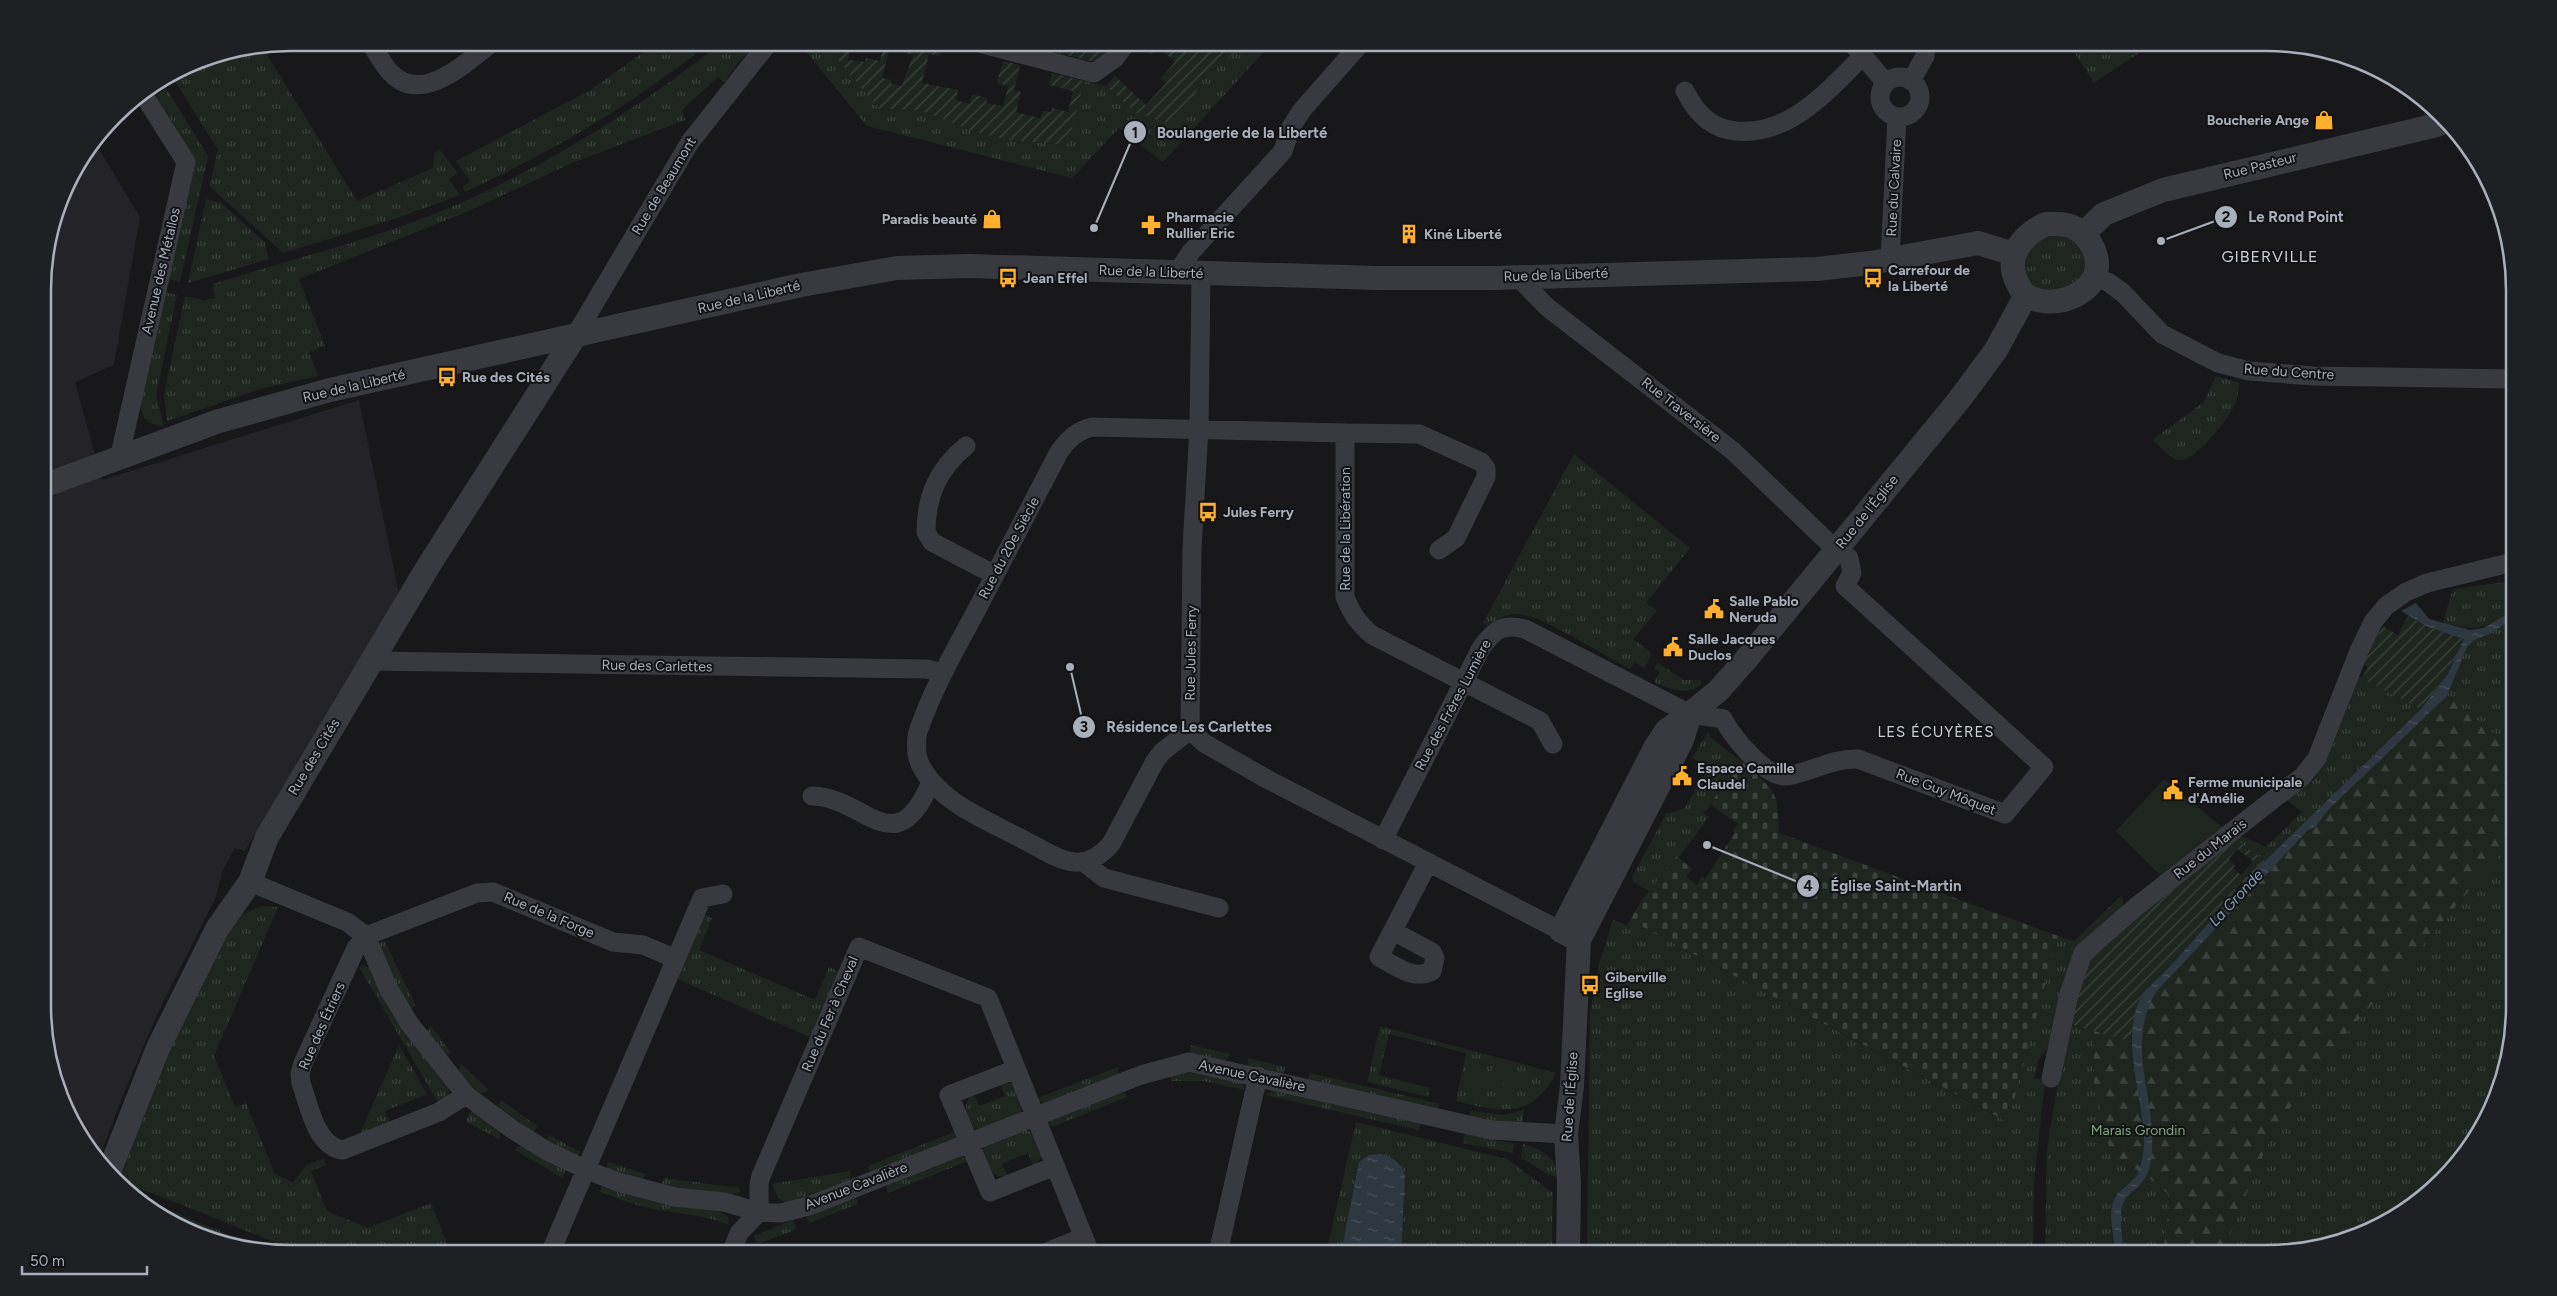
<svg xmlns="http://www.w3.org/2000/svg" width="2557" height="1296" font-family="Figtree,sans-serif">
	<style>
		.built { fill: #242428 }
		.grass { fill: url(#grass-tufts) }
		.forest { fill: url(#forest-firs) }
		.cemetery { fill: url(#cemetery-stones) }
		.garden { fill: url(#garden-furrows); fill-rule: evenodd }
		.pitch { fill: #1e261f }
		.water { fill: url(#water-ripples) }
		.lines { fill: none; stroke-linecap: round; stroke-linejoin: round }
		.minor { stroke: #393a40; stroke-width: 19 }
		.tertiary { stroke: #393a40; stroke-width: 24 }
		.labels { text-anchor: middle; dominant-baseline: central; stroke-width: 4; stroke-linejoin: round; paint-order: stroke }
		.poi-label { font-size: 14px; font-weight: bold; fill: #aab0bb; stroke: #131316; text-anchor: start }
		.street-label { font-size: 14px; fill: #aab0bb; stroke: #131316 }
		.park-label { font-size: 14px; fill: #7fa780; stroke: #131316 }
		.neighbourhood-label { font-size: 15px; letter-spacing: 1px; fill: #cbcfd7; stroke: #131316 }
		.water-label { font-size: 15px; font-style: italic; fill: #7fa0b8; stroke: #131316 }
		.quarter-label { font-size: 16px; letter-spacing: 1px; fill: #cbcfd7; stroke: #131316 }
		.rim { fill: none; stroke: #aab0bb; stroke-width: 2.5 }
		.leader { fill: none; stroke: #aab0bb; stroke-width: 2 }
		.callout-dot { fill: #aab0bb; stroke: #131316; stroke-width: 2 }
		.mark-label { font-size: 15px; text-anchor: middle; font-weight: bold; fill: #111 }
		.callout-label { font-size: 15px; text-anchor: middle; font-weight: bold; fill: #aab0bb; stroke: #131316; stroke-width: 4; stroke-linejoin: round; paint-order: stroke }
	</style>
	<defs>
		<pattern id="grass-tufts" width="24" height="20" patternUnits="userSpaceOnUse" patternTransform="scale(1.25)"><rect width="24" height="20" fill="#1e261f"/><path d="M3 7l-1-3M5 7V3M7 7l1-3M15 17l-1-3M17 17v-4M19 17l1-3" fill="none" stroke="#3c433e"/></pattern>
		<pattern id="forest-firs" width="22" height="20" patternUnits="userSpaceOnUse" patternTransform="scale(1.25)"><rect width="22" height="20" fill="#1e261f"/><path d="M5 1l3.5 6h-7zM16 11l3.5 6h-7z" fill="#3c433e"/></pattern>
		<pattern id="cemetery-stones" width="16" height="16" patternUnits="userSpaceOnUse" patternTransform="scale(1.25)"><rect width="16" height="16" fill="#1e261f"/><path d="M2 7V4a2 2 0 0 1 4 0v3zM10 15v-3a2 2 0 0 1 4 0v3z" fill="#3c433e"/></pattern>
		<pattern id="garden-furrows" width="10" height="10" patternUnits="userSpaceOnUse" patternTransform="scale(1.25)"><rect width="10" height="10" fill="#1e261f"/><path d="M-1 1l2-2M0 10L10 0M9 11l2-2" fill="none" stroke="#3c433e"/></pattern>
		<pattern id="water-ripples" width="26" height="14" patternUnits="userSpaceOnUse" patternTransform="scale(1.25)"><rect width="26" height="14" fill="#2d3840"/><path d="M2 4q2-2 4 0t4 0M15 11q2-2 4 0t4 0" fill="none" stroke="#49525a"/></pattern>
	</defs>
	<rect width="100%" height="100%" fill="#18181b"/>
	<!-- built -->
	<path class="built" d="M96 144 140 217 114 365 75 382 102 480 359 400 399 594 245 851 235 848 223 870 215 899 160 1008 123 1095 98 1161 61 1101 45 1039 43 273 68 180Z"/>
	<!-- grass -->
	<path class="grass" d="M657 43H709C635 103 552 152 465 192L463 187 470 181 456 161 590 90Z
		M721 43H760L740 60 724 82 718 77 682 110 685 120 572 163 464 213 299 279 325 346 309 352 318 376 260 389 167 421 164 394 185 296 203 300 215 298 213 284C301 256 394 235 478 195 564 155 647 102 721 43Z
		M799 43H843L838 60 879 108 922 111 978 133 1008 140 1068 145 1084 81 1106 86 1136 113 1190 104 1204 76 1233 55 1244 43H1272L1163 162 1119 128 1072 178 867 126Z
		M2068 43H2154L2094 83Z
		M263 48 357 201 433 168 434 153 440 150 458 173 449 179 460 195 397 218 283 253 209 186 218 150 172 76 196 61Z
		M166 88 208 156 180 282 167 279 189 149 156 96Z
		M206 199 221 203 265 242 269 259 188 283Z
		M2048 233 2068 235 2084 247 2086 273 2071 287 2043 292 2027 281 2023 257Z
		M164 292 177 295 156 395 164 426C153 426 144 421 141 410 137 390 159 316 164 292Z
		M2216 376 2239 383C2239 388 2238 394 2237 399 2233 414 2197 460 2181 460 2171 460 2160 446 2152 440L2204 402Z
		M1574 454 1690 548 1646 603 1657 611 1633 639 1650 652 1651 656 1644 668 1635 662 1630 669C1606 657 1536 610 1512 614 1503 615 1495 622 1488 627L1483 623Z
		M2513 581V611C2482 628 2479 633 2443 622L2453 589Z
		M2513 618 2514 769 2175 1253H2045L2047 1150 2067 1023 2213 917 2265 861 2233 837 2241 836 2266 847 2302 812 2286 800 2313 781 2323 764 2356 676 2421 709 2447 696 2467 647 2474 640Z
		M1658 663 1684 680H1700L1702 683C1689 698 1668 688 1654 682L1660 672 1654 668Z
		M1708 732 1711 738 1741 761 1703 813 1709 817 1679 857 1649 891 1633 882 1632 877 1666 814 1685 808 1708 767 1692 758Z
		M2514 838V1006L2510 1055 2489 1115 2453 1169 2404 1212 2346 1240 2283 1253H2223L2243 1201 2273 1133 2316 1070Z
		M2121 896 2123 899V907L2052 1040 2038 1061 2035 1078 2045 1080 2034 1182 2033 1253H1587L1590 1014 1599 964 1613 920 1627 925 1630 920 2007 1122 2058 936 2074 941Z
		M263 906 278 907 214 1056 235 1107 246 1103 275 1174 293 1182 307 1165 323 1158 326 1165 311 1171 327 1211 368 1228 431 1203 450 1251 456 1253H301L160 1196 119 1182 127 1162 124 1160 148 1095 215 950 238 916Z
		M703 914 712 918 699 950 815 1000 829 967 841 973 812 1038 675 978Z
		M384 940 416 1006 409 1008 405 1004 378 945Z
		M362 965 370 968 449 1085V1096L440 1106 359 967Z
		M431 1026 451 1053 445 1056 425 1032Z
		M1380 1026 1556 1073C1532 1120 1500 1112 1456 1101L1466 1053 1389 1034 1379 1075 1430 1088 1428 1097 1367 1082Z
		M399 1045 427 1094 385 1111 391 1125 359 1136Z
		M1191 1045 1231 1054 1225 1061 1193 1054 1190 1052Z
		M1248 1058 1285 1067 1284 1074 1248 1066Z
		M461 1064 488 1089 484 1093H480L458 1074Z
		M1118 1067V1075L1044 1104 1039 1100 1038 1098Z
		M1193 1070 1242 1083 1245 1090 1203 1081H1172L1170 1078 1172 1074Z
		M1310 1073 1440 1104 1436 1109 1308 1080Z
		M1004 1081 1015 1085C1019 1097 1026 1105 1018 1117L980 1131 976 1130C967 1119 960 1102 974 1094L979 1106 1005 1096 1000 1083Z
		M1274 1089 1421 1122 1419 1130 1266 1095Z
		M1123 1090 1127 1097 1052 1127 1048 1119Z
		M501 1100 537 1126 534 1132 498 1107Z
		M474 1109 501 1132 499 1139 466 1122 469 1113Z
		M1524 1110 1522 1123 1468 1120 1471 1111 1503 1115Z
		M1356 1122 1507 1159 1553 1193 1552 1253H1326Z
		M1023 1129 1034 1133 1042 1154 1041 1158 1033 1166 1028 1153 1002 1164 1008 1176C991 1180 984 1163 983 1149L986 1145Z
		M957 1131 956 1139 870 1172 868 1168 870 1165Z
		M1465 1134 1514 1144 1513 1153 1463 1143Z
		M549 1135 580 1152 576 1157 547 1140Z
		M521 1144 566 1169 563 1178 515 1150Z
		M1523 1144C1538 1147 1560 1159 1557 1177L1549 1175 1521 1158Z
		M961 1156 968 1161 888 1193 886 1187 888 1184Z
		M608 1162 645 1174 643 1180 606 1169Z
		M850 1171 851 1181 834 1189 787 1203 778 1198 772 1184Z
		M665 1178 739 1188 740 1192 728 1195 666 1188 661 1184Z
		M602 1184 714 1208 728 1217 729 1225C703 1214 676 1214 649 1208 632 1204 616 1198 600 1192Z
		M855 1195 858 1204 809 1223 806 1215Z
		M138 1201 166 1209 269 1251C221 1247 177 1229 138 1201Z
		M793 1220 797 1229 758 1244 754 1236Z"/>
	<!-- forest -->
	<path class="forest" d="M2447 696 2514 749V838L2316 1070 2273 1133 2243 1201 2223 1253H2163L2169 1208 2168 1194 2145 1174 2117 1159 2103 1135 2094 1082V1031L2132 1042 2140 1047 2145 1013 2156 991 2307 831 2316 826 2328 810Z"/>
	<!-- cemetery -->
	<path class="cemetery" d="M1741 761C1773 790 1779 788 1779 833L2058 936 2008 1122 1630 920 1641 901 1677 856 1692 869 1686 877 1697 885 1702 877 1705 879 1735 833 1733 831 1738 824 1711 805 1703 814Z"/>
	<!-- garden -->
	<path class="garden" d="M1058 42 1060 44 1117 43 1098 63 1016 43Z
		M870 43H891L882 78 891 80 890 83 902 86 913 55 902 52 905 43H926L942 46 939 56 929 54 922 83 958 90 956 100 969 104 972 94 987 98 986 103 1003 106 1008 86 997 83 1003 61 1020 65 1014 90 1021 92 1016 112 1040 118 1043 111 1051 112 1052 108 1068 112 1073 91 1049 85 1052 73 1084 81 1068 145 1008 140 978 133 922 111 878 108 838 60 841 48 850 50 848 60 865 62 866 58 880 61 883 47Z
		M1145 43H1178L1186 50 1194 43H1244L1233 55 1204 76 1190 104 1171 124 1136 113 1106 86 1115 76 1146 105 1166 83 1161 78 1175 62 1158 47 1151 55 1142 46Z
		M2408 616 2426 626 2462 637 2464 641 2448 674 2421 709 2356 676 2362 678 2368 667 2362 663 2383 626 2398 635Z
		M2233 837 2265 861 2245 884 2242 882 2235 889 2237 891 2160 978C2145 988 2134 1024 2132 1042L2067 1023 2083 962ZM2237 849 2253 861 2241 875 2233 868 2235 866 2229 859Z"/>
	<!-- pitch -->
	<path class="pitch" d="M2164 779 2227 831 2165 880 2116 831Z
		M1471 1060 1486 1064 1479 1092 1464 1088Z
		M1493 1064 1521 1072 1516 1087 1489 1079Z"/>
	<!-- water -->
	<path class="water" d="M2416 603 2429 619 2470 630 2483 628 2513 611V618L2492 633 2474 640 2467 647 2447 696 2328 810 2316 826 2307 831 2156 992C2123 1049 2159 1098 2151 1160 2148 1189 2125 1190 2122 1207 2119 1221 2123 1239 2123 1253H2115C2115 1237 2107 1215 2114 1200 2119 1189 2128 1186 2135 1178 2141 1171 2143 1154 2144 1145 2146 1096 2107 1012 2160 978L2253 873 2421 709 2448 674 2464 639 2426 626 2401 611Z
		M1381 1154C1394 1158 1400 1162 1405 1175L1401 1253H1341L1359 1162 1369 1155Z"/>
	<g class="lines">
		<!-- minor -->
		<path class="minor" d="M370 42C377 53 383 66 392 74 423 105 468 61 493 42
			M975 42 1094 73 1115 58 1127 42
			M1851 42 1886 83
			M1880 97a20 20 0 1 1 40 0a20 20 0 1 1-40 0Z
			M1911 81 1925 56 1926 42
			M1685 91C1696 113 1711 129 1736 131 1790 136 1827 91 1862 57
			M1890 259 1897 117
			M1177 273 1191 252 1283 151 1291 127 1302 110 1362 42
			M1201 274 1199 428 1192 548 1190 730 1204 743 1265 778 1561 931
			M2095 277 2108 282 2123 293 2162 334 2218 363 2249 371 2313 376 2513 379
			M575 336 690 142 766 46
			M1345 433 1419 434 1481 462 1486 468V477L1456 538 1439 550
			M966 446C938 469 926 496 926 532L932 542 995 575
			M119 459 186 162 143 94
			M371 661 927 669 943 673
			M1190 730 1162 752 1155 761 1111 844C1081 878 1057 857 1024 840 989 821 941 804 921 766 915 755 915 737 920 726 934 687 955 650 975 613 1003 559 1031 505 1059 452 1068 439 1077 431 1092 427L1345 433V597C1352 614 1358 623 1372 635L1540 721 1553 744
			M812 796C866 797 895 866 931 782
			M1383 840 1481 648C1494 630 1503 623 1525 629L1690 714 1723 719C1733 737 1765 778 1787 776 1812 772 1832 758 1858 759L2005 814 2044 767 1845 586 1852 573 1849 558 1831 545 1733 451 1547 307 1518 277
			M1085 863 1104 878 1219 908
			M250 882 347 922 366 936 388 988 409 1023 466 1095 512 1129 547 1151 587 1170 618 1182 675 1197 724 1202 759 1212 781 1213 809 1206 1141 1075 1189 1062 1491 1130 1566 1134
			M1393 931 1432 952 1435 958 1432 971C1413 981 1396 966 1379 957L1428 863
			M366 936 356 948 303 1063 300 1074 301 1083C309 1105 316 1147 343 1150L439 1112 466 1095
			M366 936 477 893 493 892 613 942 643 945 676 959
			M1016 1069 949 1095 990 1192 1055 1166
			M2051 1078 2069 994 2083 953 2137 906 2303 776 2317 758 2359 651 2373 622 2386 606 2406 592 2427 583 2513 562
			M551 1251 702 898 723 894
			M731 1253 739 1233 759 1212V1184L761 1176 859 947 988 998 1090 1253
			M1044 1253 1084 1237
			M1218 1253 1258 1076"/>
		<!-- tertiary -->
		<path class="tertiary" d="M2046 224C2055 224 2065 223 2073 227 2090 235 2103 259 2094 278 2083 300 2048 308 2027 296 2022 293 2019 286 2016 280 2005 255 2024 234 2046 224Z
			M2084 233 2104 214 2163 190 2437 125 2445 121
			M43 486 219 421 330 390 801 285 897 268 969 266 1378 278H1493L1817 269 1870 263 1978 243 2014 254
			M1579 940 1561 931 1655 748 1667 730 1690 714 1719 690 1749 656 1959 400 1996 350 2026 295
			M109 1172 158 1048 217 929 250 882 267 837 429 565 575 336
			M1568 1253 1569 1184 1566 1134 1572 1086 1579 940 1682 740 1690 714"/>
	</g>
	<!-- icons -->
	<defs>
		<symbol id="shop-bare" viewBox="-9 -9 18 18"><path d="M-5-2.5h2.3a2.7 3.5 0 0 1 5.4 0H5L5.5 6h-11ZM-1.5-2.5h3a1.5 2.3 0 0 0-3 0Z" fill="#ffaf2c" stroke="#131316" stroke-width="2.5" paint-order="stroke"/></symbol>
		<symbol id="pharmacy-bare" viewBox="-9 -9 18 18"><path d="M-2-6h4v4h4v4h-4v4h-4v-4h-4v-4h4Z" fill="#ffaf2c" stroke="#131316" stroke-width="2.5" paint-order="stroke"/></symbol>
		<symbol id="building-bare" viewBox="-9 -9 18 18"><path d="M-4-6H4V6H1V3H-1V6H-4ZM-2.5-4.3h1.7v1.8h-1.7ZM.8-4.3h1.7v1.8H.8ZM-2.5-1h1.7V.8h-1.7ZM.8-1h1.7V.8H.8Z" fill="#ffaf2c" stroke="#131316" stroke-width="2.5" paint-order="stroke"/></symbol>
		<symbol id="bus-bare" viewBox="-9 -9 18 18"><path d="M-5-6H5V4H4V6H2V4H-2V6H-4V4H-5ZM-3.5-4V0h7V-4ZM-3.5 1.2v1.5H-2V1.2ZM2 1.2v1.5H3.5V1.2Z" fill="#ffaf2c" stroke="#131316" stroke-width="2.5" paint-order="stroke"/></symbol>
		<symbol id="civic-bare" viewBox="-9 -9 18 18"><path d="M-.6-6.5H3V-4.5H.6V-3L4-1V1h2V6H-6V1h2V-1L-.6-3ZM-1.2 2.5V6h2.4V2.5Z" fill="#ffaf2c" stroke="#131316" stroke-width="2.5" paint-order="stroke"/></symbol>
	</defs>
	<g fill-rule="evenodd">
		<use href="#shop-bare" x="2310" y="106" width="28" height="28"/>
		<use href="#shop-bare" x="978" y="205" width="28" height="28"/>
		<use href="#pharmacy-bare" x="1137" y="211" width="28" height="28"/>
		<use href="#building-bare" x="1395" y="220" width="28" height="28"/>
		<use href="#bus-bare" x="994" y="264" width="28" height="28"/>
		<use href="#bus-bare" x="1859" y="264" width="28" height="28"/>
		<use href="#bus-bare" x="433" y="363" width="28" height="28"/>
		<use href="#bus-bare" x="1194" y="498" width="28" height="28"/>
		<use href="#civic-bare" x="1700" y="595" width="28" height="28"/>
		<use href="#civic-bare" x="1659" y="633" width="28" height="28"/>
		<use href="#civic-bare" x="1668" y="762" width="28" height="28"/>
		<use href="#civic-bare" x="2159" y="776" width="28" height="28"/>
		<use href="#bus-bare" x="1576" y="971" width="28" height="28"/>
	</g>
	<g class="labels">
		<!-- poi labels -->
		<g class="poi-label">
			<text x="2309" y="120" text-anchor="end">Boucherie Ange</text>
			<text x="1166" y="217">Pharmacie<tspan x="1166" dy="16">Rullier Eric</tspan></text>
			<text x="977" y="219" text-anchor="end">Paradis beauté</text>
			<text x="1424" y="234">Kiné Liberté</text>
			<text x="1888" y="270">Carrefour de<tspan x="1888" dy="16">la Liberté</tspan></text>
			<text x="1023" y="278">Jean Effel</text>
			<text x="462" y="377">Rue des Cités</text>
			<text x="1223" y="512">Jules Ferry</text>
			<text x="1729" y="601">Salle Pablo<tspan x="1729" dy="16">Neruda</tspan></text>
			<text x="1688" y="639">Salle Jacques<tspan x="1688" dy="16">Duclos</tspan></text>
			<text x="1697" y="768">Espace Camille<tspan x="1697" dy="16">Claudel</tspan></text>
			<text x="2188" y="782">Ferme municipale<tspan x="2188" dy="16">d'Amélie</tspan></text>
			<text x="1605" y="977">Giberville<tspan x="1605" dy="16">Eglise</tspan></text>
		</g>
		<!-- street labels -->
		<g class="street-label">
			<text transform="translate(2260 166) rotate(-14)">Rue Pasteur</text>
			<text transform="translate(664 186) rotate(-59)">Rue de Beaumont</text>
			<text transform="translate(1894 188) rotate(-87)">Rue du Calvaire</text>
			<text transform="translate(161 271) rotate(-77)">Avenue des Métallos</text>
			<text transform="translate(1151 272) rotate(2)">Rue de la Liberté</text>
			<text transform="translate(1556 275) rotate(-2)">Rue de la Liberté</text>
			<text transform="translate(749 297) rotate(-13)">Rue de la Liberté</text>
			<text transform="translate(2289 372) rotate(4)">Rue du Centre</text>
			<text transform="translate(354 386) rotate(-13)">Rue de la Liberté</text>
			<text transform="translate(1681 410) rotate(38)">Rue Traversière</text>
			<text transform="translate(1867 512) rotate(-51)">Rue de l'Église</text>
			<text transform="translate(1345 529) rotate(-90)">Rue de la Libération</text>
			<text transform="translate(1009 548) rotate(-62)">Rue du 20e Siècle</text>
			<text transform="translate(1191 653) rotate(-89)">Rue Jules Ferry</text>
			<text transform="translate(657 666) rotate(1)">Rue des Carlettes</text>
			<text transform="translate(1453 705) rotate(-62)">Rue des Frères Lumière</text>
			<text transform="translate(314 757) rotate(-59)">Rue des Cités</text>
			<text transform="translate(1946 792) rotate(21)">Rue Guy Môquet</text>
			<text transform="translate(2210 849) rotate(-38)">Rue du Marais</text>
			<text transform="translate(549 915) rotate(23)">Rue de la Forge</text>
			<text transform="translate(830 1014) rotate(-67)">Rue du Fer à Cheval</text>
			<text transform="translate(322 1026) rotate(-66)">Rue des Étriers</text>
			<text transform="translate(1252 1076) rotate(12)">Avenue Cavalière</text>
			<text transform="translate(1570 1097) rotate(-86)">Rue de l'Église</text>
			<text transform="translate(856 1186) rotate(-21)">Avenue Cavalière</text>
		</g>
		<!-- park labels -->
		<g class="park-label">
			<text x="2138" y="1130">Marais Grondin</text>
		</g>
		<!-- neighbourhood labels -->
		<g class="neighbourhood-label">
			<text x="1936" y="732">LES ÉCUYÈRES</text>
		</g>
		<!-- water labels -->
		<g class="water-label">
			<text transform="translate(2236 898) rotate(-47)">La Gronde</text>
		</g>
		<!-- quarter labels -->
		<g class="quarter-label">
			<text x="2270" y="256">GIBERVILLE</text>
		</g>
	</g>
	<!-- crop -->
	<path d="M0 0H2557V1296H0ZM290 51H2267A239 239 0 0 1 2506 290V1006A239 239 0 0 1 2267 1245H290A239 239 0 0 1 51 1006V290A239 239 0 0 1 290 51Z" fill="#1f2023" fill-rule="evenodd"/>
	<path class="rim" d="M290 51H2267A239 239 0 0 1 2506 290V1006A239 239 0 0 1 2267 1245H290A239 239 0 0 1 51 1006V290A239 239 0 0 1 290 51Z"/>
	<!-- callouts -->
	<path class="leader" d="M1094 228L1135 132M2161 241L2226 217M1070 667L1084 727M1707 845L1808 886"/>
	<g class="callout-dot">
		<circle cx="1094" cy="228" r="5"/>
		<circle cx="2161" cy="241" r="5"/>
		<circle cx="1070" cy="667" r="5"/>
		<circle cx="1707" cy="845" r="5"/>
		<circle cx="1135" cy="132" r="12"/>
		<circle cx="2226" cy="217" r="12"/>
		<circle cx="1084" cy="727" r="12"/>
		<circle cx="1808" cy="886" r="12"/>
	</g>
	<g class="mark-label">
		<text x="1135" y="138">1</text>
		<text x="2226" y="222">2</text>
		<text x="1084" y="732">3</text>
		<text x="1808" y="891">4</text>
	</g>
	<g class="callout-label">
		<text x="1242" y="138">Boulangerie de la Liberté</text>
		<text x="2296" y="222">Le Rond Point</text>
		<text x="1189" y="732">Résidence Les Carlettes</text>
		<text x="1896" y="891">Église Saint-Martin</text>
	</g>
	<!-- scale -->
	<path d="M22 1266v8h125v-8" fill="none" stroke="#aab0bb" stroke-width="2.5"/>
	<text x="30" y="1266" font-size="15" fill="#aab0bb" stroke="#131316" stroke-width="4" paint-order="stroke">50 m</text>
</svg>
